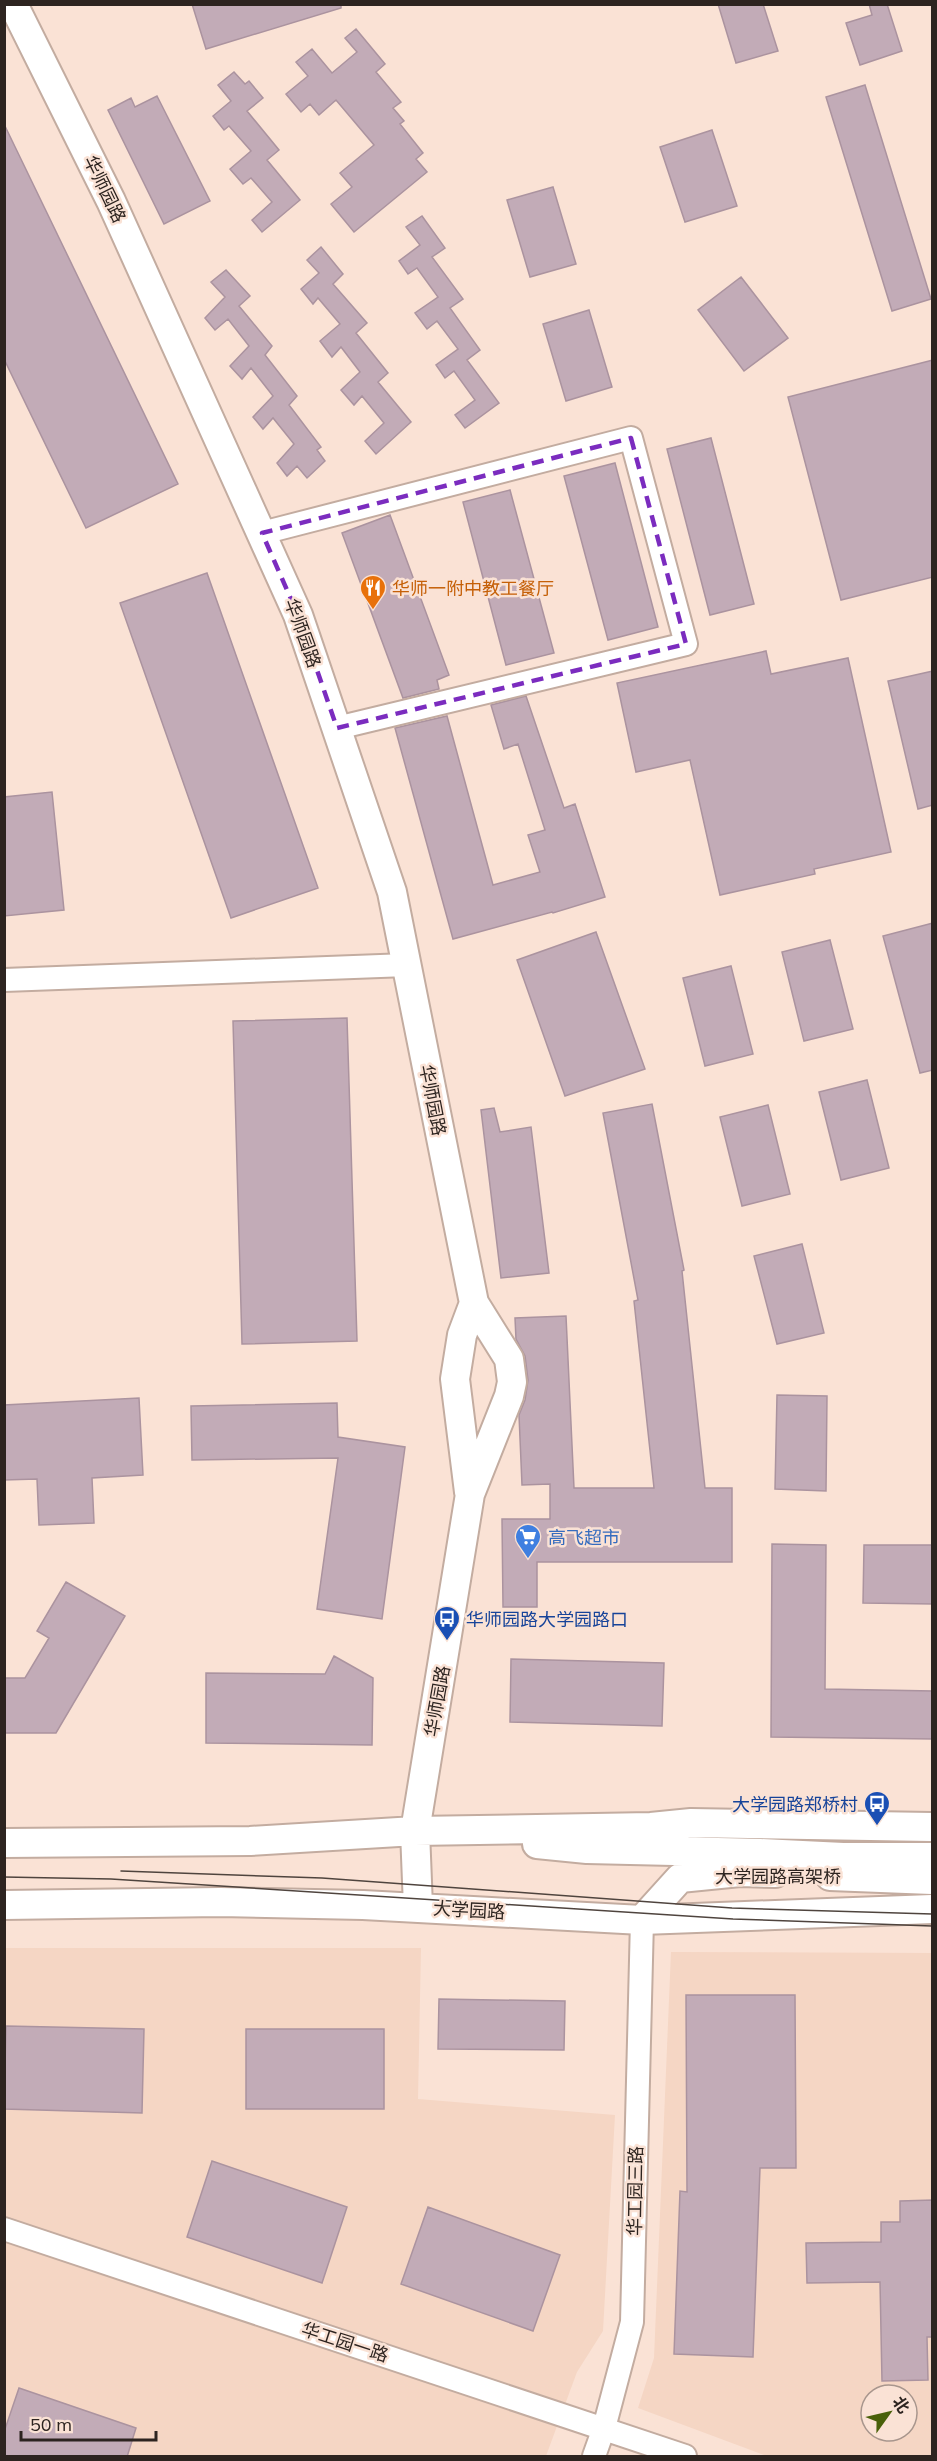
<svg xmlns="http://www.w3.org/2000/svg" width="937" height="2461" font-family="Mulish,'Noto Sans SC',sans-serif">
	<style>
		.built { fill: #f5d6c4; fill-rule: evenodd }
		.building { fill: #c2abb7; stroke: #ab939f; stroke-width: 1.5 }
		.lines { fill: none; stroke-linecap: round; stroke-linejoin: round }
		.minor-casing { stroke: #c3aca0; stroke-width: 26 }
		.major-casing { stroke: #c3aca0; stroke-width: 32 }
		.minor { stroke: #fff; stroke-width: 22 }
		.major { stroke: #fff; stroke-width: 28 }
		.tram { stroke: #4f443e; stroke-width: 1.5 }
		.marked { fill: none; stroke: #7b2cbf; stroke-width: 4.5; stroke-dasharray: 12 8; stroke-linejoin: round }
		.labels { text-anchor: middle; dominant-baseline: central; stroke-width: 5; stroke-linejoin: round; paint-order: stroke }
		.street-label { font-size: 18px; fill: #2d2420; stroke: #fae2d5 }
		.food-label { font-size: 18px; fill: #c56008; stroke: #fae2d5; text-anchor: start }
		.shop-label { font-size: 18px; fill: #366cbe; stroke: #fae2d5; text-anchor: start }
		.transit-label { font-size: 18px; fill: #164399; stroke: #fae2d5; text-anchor: start }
	</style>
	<rect width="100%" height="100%" fill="#fae2d5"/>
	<!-- built -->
	<path class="built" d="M5 1948H421L418 2099 615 2115 603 2331 577 2372 546 2456H5Z
		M671 1952 932 1953V2456H767L638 2408 654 2358ZM871 2395H907V2431H871Z"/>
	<!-- building -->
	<path class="building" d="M192 4H341V8L206 49Z
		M718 4H763L778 51 736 63Z
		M869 4H887L902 51 860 65 846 23 872 15Z
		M356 29 385 64 376 72 401 102 393 108 404 121 400 124 423 153 416 159 427 172 354 232 331 204 352 187 340 173 374 145 336 100 319 115 310 104 301 112 286 94 308 76 296 62 312 49 332 73 357 52 345 38Z
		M234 72 245 84 249 81 263 98 247 111 279 150 267 160 300 200 262 232 252 220 272 202 251 178 243 184 230 169 251 151 229 126 224 130 213 116 231 101 218 85Z
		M865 85 931 299 892 311 826 97Z
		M157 96 210 201 164 224 108 110 131 98 135 107Z
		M4 124 178 484 86 528 4 359Z
		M712 130 737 206 685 222 660 147Z
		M553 187 576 264 530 277 507 200Z
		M422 216 445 248 432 257 463 299 450 308 480 350 467 360 499 403 465 428 455 415 475 400 454 371 445 378 436 365 458 349 437 321 427 329 415 313 438 297 417 268 408 274 399 261 420 245 406 227Z
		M321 247 343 274 333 284 367 323 356 333 388 373 378 382 411 422 376 454 365 441 384 423 362 396 354 405 341 390 360 372 341 347 332 357 320 341 340 324 318 298 313 304 301 289 319 273 307 260Z
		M226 270 250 296 239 306 272 346 265 355 297 396 289 405 321 447 317 450 325 461 307 478 297 466 287 476 277 463 294 444 273 418 263 429 253 417 273 396 251 368 242 379 230 366 249 346 228 319 215 330 205 318 225 297 211 282Z
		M741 277 788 338 744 371 698 310Z
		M589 310 612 387 566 401 543 324Z
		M933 360V577L841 600 788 397Z
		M711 438 754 604 710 615 667 449Z
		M615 463 658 627 608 640 564 476Z
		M510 490 554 653 506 665 463 502Z
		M390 515 449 675 437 680 439 689 403 698 342 533Z
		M207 573 318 888 231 918 120 603Z
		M766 651 771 674 848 658 891 852 814 869 815 874 720 895 690 760 636 772 617 683Z
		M933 671V805L918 809 888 681Z
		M526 696 564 808 575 804 605 897 553 913 552 912 453 939 395 728 447 716 493 885 540 872 528 835 545 830 518 744 504 749 491 705Z
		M52 792 64 910 4 916V797Z
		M933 923V1070L920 1073 883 936Z
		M596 932 645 1069 565 1096 517 960Z
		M830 940 853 1029 804 1041 782 952Z
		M731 966 753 1054 705 1066 683 978Z
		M347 1018 357 1341 242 1344 233 1021Z
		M867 1080 889 1168 841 1180 819 1092Z
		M652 1104 684 1270 682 1271 705 1488H732V1562H537V1607H503L502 1519H550V1484L522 1485 519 1415 525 1400 528 1380 525 1356 516 1339 515 1318 566 1316 574 1488H654L634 1301 638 1300 603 1113Z
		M768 1105 790 1194 742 1206 720 1117Z
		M494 1108 500 1132 531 1127 549 1273 501 1278 481 1110Z
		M802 1244 824 1333 777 1344 754 1256Z
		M777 1395 827 1396 826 1491 775 1489Z
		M139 1398 143 1475 92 1478 94 1523 39 1525 37 1479 4 1480V1405Z
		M337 1403 338 1437 405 1447 382 1619 317 1609 338 1458 192 1460 191 1406Z
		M772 1544 826 1545 825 1689 933 1691V1739L771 1737Z
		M864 1545H933V1604L863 1603Z
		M66 1582 125 1616 56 1733H4V1678H25L49 1638 37 1631Z
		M334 1656 373 1678 372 1745 206 1743V1673L325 1674Z
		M511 1659 664 1663 662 1726 510 1722Z
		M686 1995H795L796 2168H760L753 2357 674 2354 680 2191 687 2192Z
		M439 1999 565 2001 564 2050 438 2049Z
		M6 2026 144 2029 142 2113 4 2109Z
		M246 2029H384V2109H246Z
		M212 2161 347 2207 322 2283 187 2237Z
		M933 2200V2337H927L928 2380 882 2381 880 2282 807 2283 806 2243 881 2242V2222H900V2201Z
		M428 2207 560 2255 533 2331 401 2284Z
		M19 2388 136 2428 127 2457H4V2432Z"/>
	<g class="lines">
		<defs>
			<path id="minor" d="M262 533 631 438 686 644 337 728
				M4 980 407 965
				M4 2229 685 2456
				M594 2456 604 2428 632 2322 642 1920"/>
			<path id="major" d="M13 4 111 201 298 615 392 892 474 1303 509 1359 512 1382 509 1396 470 1494 415 1831 418 1907
				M469 1492 455 1379 462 1335 474 1303
				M4 1843 250 1841 415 1831 651 1827 691 1823 932 1827
				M537 1844 587 1849 760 1853 843 1857H932
				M830 1876 932 1880
				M4 1905 220 1902 363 1905 642 1920 932 1909
				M642 1920 680 1878 740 1872 775 1873"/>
		</defs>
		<!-- minor casing -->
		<use href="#minor" class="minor-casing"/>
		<!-- major casing -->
		<use href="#major" class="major-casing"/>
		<!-- minor -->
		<use href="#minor" class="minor"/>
		<!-- major -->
		<use href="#major" class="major"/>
		<!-- tram -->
		<path class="tram" d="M121 1871 322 1878 732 1908 932 1914
			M4 1877 111 1879 733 1919 932 1926"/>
	</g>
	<!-- marked area -->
	<path class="marked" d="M631 438 686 644 337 728 298 615 262 533Z"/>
	<!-- icons -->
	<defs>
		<symbol id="restaurant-pin" viewBox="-11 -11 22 30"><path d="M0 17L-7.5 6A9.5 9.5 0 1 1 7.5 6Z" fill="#e8710a" stroke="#fae2d5"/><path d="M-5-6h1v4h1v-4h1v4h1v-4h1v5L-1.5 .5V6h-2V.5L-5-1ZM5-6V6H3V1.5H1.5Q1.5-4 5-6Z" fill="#fff"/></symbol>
		<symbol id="supermarket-pin" viewBox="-11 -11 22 30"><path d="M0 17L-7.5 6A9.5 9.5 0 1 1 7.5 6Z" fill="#3f7fe0" stroke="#fae2d5"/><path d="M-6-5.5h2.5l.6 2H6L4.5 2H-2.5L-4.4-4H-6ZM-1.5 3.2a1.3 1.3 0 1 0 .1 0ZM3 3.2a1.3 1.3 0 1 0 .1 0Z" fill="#fff"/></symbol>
		<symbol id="bus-pin" viewBox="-11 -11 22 30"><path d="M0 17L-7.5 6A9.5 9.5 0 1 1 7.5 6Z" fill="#1a4fb4" stroke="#fae2d5"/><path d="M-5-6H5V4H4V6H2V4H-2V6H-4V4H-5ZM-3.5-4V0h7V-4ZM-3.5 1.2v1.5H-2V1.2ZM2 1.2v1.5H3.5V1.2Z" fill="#fff"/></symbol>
	</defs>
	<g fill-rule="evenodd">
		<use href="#restaurant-pin" x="358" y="573" width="30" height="40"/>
		<use href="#supermarket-pin" x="513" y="1522" width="30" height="40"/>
		<use href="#bus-pin" x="432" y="1604" width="30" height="40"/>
		<use href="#bus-pin" x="862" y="1789" width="30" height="40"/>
	</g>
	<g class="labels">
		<!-- street labels -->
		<g class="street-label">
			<text transform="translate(105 189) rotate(64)">华师园路</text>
			<text transform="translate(303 633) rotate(70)">华师园路</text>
			<text transform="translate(433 1100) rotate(79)">华师园路</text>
			<text transform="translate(437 1701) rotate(-80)">华师园路</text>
			<text x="778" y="1876">大学园路高架桥</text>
			<text transform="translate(469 1910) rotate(3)">大学园路</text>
			<text transform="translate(635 2191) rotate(-89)">华工园三路</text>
			<text transform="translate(345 2342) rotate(18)">华工园一路</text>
		</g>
		<!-- food labels -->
		<g class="food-label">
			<text x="392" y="588">华师一附中教工餐厅</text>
		</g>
		<!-- shop labels -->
		<g class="shop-label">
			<text x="548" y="1537">高飞超市</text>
		</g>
		<!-- transit labels -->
		<g class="transit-label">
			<text x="466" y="1619">华师园路大学园路口</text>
			<text x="858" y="1804" text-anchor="end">大学园路郑桥村</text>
		</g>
	</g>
	<!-- border -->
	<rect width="937" height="2461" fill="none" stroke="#2d2420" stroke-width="12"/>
	<!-- north arrow -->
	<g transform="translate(889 2413) rotate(56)"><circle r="28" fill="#fae2d5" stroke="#a8968d" stroke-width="1.5"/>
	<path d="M0-4.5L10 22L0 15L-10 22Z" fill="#49600a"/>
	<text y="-9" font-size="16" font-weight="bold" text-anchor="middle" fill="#2d2420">北</text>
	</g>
	<!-- scale -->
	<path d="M21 2431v9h135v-9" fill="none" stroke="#2d2420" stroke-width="3"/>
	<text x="30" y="2431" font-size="18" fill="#2d2420" stroke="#fae2d5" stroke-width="4.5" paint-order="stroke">50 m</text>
</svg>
